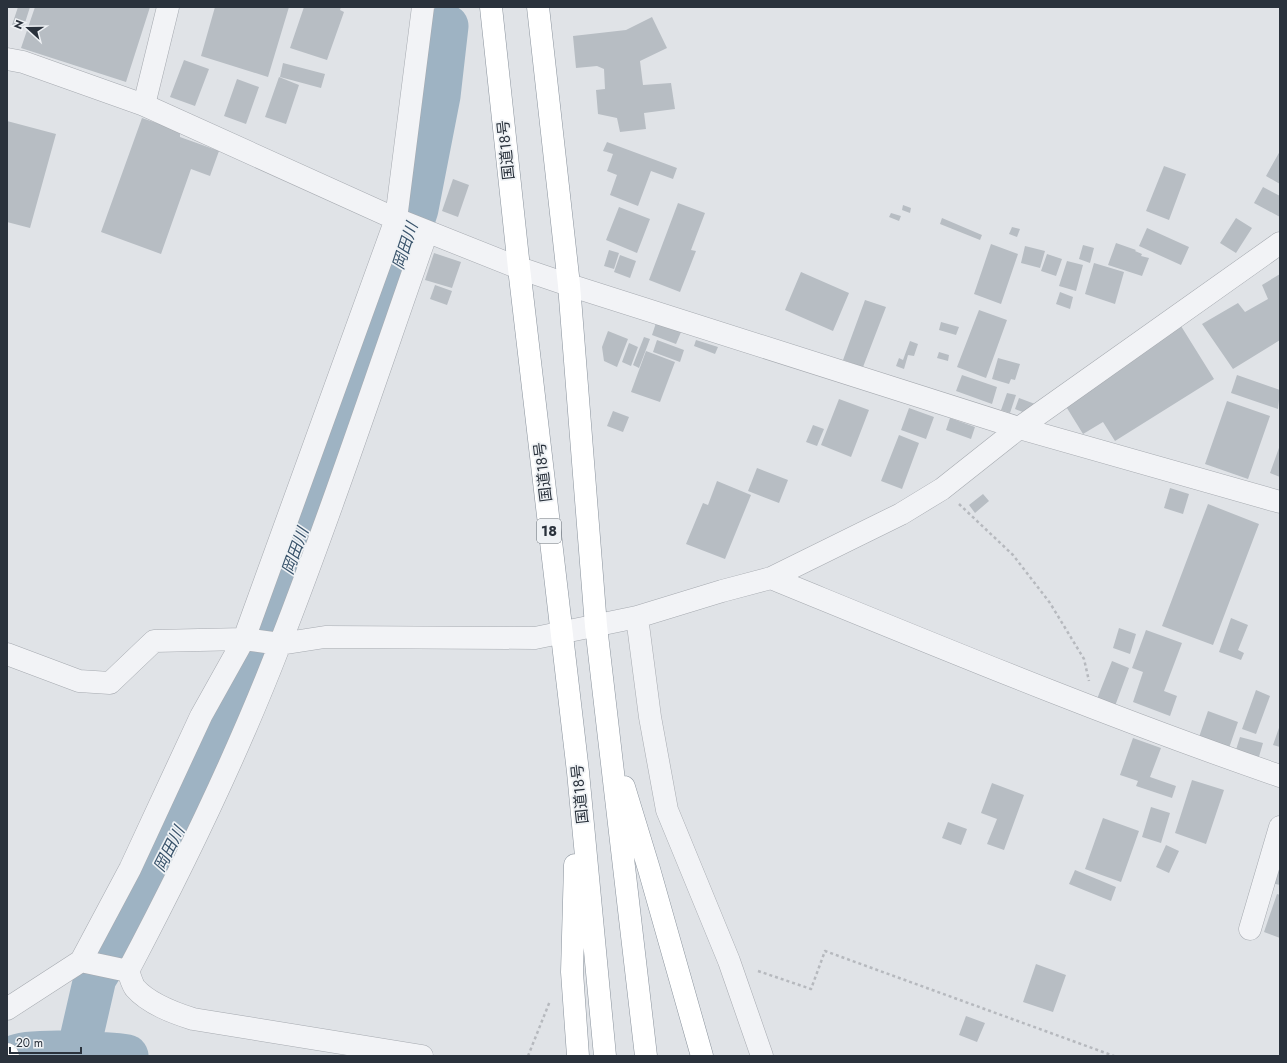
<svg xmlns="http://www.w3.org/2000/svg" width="1287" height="1063" font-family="Jost,'Noto Sans JP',sans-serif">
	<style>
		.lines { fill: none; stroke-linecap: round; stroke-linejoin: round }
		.river { stroke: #9eb3c3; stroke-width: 43 }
		.building { fill: #b7bdc3 }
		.minor-casing { stroke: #a6aab0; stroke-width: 23 }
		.major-casing { stroke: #a0a8b1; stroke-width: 23 }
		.highway-casing { stroke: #89929c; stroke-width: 23 }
		.path { stroke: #b6b9be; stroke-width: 2.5; stroke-dasharray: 3 3; stroke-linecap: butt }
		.minor { stroke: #f2f3f6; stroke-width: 22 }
		.major { stroke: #fff; stroke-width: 22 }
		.highway { stroke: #fff; stroke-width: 22 }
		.labels { text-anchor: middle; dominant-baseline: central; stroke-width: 3.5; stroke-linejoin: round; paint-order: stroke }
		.shield { fill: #eff2f5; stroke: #656c74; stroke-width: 1 }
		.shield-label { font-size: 14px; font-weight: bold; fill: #2a323c }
		.street-label { font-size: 15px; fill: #2a323c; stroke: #eff2f5 }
		.water-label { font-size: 16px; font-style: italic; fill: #39536b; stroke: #eff2f5 }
	</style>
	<rect width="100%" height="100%" fill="#e0e3e7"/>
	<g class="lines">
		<!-- river -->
		<path class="river" d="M78 1052 95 978 130 921 175 841 254 664 382 316 417 209 439 96 447 26
			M16 1056C29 1049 110 1053 127 1056"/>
	</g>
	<!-- building -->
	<path class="building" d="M18 7H30L23 29 12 25Z
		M35 7H150L126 82 21 48Z
		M215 7H289L268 77 201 56Z
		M304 7H341L340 10 344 12 327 60 290 48Z
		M652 17 667 48 640 61 643 85 671 83 675 109 644 113 646 129 620 132 617 118 598 114 596 90 605 89 604 69 597 66 576 68 573 36 626 30Z
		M184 60 209 69 195 106 170 97Z
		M283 63 325 74 321 88 280 77Z
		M279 77 299 85 286 124 265 117Z
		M237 79 259 87 246 124 224 116Z
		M142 118 180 131V137L219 151 210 176 191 169 161 254 101 232Z
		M7 121 56 134 30 228 7 222Z
		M607 142 677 168 673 179 651 171 638 206 610 195 617 175 607 171 613 154 603 151Z
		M1280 151V184L1266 176Z
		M1164 166 1186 174 1169 220 1146 211Z
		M453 179 469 185 458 217 442 211Z
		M1263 187 1280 196V217L1254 203Z
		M678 203 705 213 691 250 696 251 680 292 649 280Z
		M903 205 911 208 910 213 902 210Z
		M619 207 650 219 637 253 606 240Z
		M891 213 901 216 899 221 889 217Z
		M942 218 982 235 980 240 940 224Z
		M1236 218 1252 228 1236 253 1220 243Z
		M1012 227 1020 229 1017 237 1009 234Z
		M1147 228 1189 247 1181 265 1139 246Z
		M1116 243 1136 250 1135 251 1142 254 1141 256 1149 258 1142 276 1108 265Z
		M991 244 1018 254 1001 304 974 294Z
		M1083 245 1094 248 1090 263 1079 259Z
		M1025 246 1045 251 1040 268 1021 263Z
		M609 250 619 253 614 269 604 266Z
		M434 253 461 262 452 288 425 280Z
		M1047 254 1062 259 1056 276 1041 271Z
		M620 255 636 261 630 278 614 272Z
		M1067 261 1083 265 1076 291 1059 286Z
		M1094 263 1124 272 1115 304 1085 294Z
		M801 272 849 293 833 331 785 310Z
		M1280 274V340L1233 369 1202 324 1238 303 1245 312 1268 299 1262 285Z
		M435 285 452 291 447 305 430 299Z
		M1060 292 1073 297 1070 309 1056 304Z
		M865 300 886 307 863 367 843 360Z
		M979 310 1007 320 986 378 957 367Z
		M941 322 959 327 956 335 939 330Z
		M656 323 681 332 676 344 652 335Z
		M1181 326 1214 379 1115 441 1103 422 1083 434 1062 400Z
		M608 331 628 339 617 367 604 361 602 347Z
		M644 337 650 339 639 368 633 365Z
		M657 340 684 350 680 362 653 352Z
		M696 340 718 347 715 354 694 346Z
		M910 341 918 344 914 356 908 355 904 369 896 366 899 358 903 360Z
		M629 343 638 347 631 366 622 362Z
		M646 351 675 362 660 402 631 392Z
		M939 352 949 355 948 361 937 358Z
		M998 358 1020 364 1015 380 1011 379 1009 384 992 379Z
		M962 375 997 387 992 404 956 391Z
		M1237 375 1280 390 1278 409 1231 393Z
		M1007 393 1016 395 1010 413 1001 410Z
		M1019 398 1035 404 1031 415 1015 409Z
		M839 399 869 410 851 457 821 445Z
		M1227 401 1270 416 1248 479 1205 464Z
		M909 408 934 417 926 439 901 430Z
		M613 411 629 417 623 432 607 426Z
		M950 418 975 427 971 439 946 430Z
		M813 425 824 429 817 446 806 442Z
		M899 435 919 443 902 489 881 481Z
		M1280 445V477L1270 473Z
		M757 468 788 480 779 503 748 491Z
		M717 481 751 495 725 559 686 544 703 503 708 505Z
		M1170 488 1189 494 1183 514 1164 508Z
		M983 494 989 501 975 513 969 505Z
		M1208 504 1259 524 1213 645 1162 626Z
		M1231 618 1248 625 1238 650 1244 653 1241 660 1219 652Z
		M1119 628 1136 634 1130 654 1113 648Z
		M1146 630 1182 643 1164 691 1177 696 1170 716 1133 702 1143 672 1132 668Z
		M1112 661 1129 668 1115 706 1097 699Z
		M1256 690 1270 696 1256 734 1242 729Z
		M1208 711 1238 722 1229 748 1199 737Z
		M1280 725V747L1273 745Z
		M1240 737 1263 743 1258 760 1235 753Z
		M1133 738 1161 748 1150 777 1176 786 1172 798 1136 786 1138 781 1120 775Z
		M1192 780 1224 790 1206 844 1175 833Z
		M992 783 1024 795 1004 850 987 844 997 819 981 813Z
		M1151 807 1170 813 1161 843 1142 837Z
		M1103 818 1139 831 1121 882 1085 869Z
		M948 822 967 829 961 845 942 838Z
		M1166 845 1179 851 1169 873 1156 867Z
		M1280 857V885L1271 883Z
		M1075 870 1116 887 1111 901 1069 884Z
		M1277 894 1280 895V938L1264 932Z
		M1036 964 1066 975 1053 1012 1023 1002Z
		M966 1016 985 1023 977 1042 959 1035Z"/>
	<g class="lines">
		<defs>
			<path id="minor" d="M7 59 23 62 144 105 396 219 519 268 569 285 1019 428 1280 502
				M144 105 168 7
				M771 578C940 647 1108 717 1280 776
				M637 617 650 717 667 810 729 961 762 1056
				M7 654 79 681 110 683 154 641 244 639 280 644 325 637 535 638 637 617 722 591 771 578 901 514 942 489 1019 428 1280 243
				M1250 929 1280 827
				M81 961 128 971C130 976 132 984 135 988 149 1004 174 1013 193 1019L422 1056
				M128 971C184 865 237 756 280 644 333 508 379 369 427 232
				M7 1009 81 961 130 869 201 716 244 639 396 219 423 7"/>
			<path id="major" d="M7 1054 8 1056"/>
			<path id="highway" d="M491 7 519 268 578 772 605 1056
				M538 7 569 285 596 626 646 1056
				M624 787 649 869 702 1056
				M575 865 572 972 578 1056"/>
		</defs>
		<!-- minor casing -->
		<use href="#minor" class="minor-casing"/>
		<!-- major casing -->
		<use href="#major" class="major-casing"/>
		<!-- highway casing -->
		<use href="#highway" class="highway-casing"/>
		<!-- path -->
		<path class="path" d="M959 504 1013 555 1050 603 1084 659 1089 681
			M758 971 811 989 825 951 1114 1056
			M528 1056 550 1001"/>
		<!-- minor -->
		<use href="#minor" class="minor"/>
		<!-- major -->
		<use href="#major" class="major"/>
		<!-- highway -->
		<use href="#highway" class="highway"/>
	</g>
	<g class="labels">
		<!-- shield labels -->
		<rect class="shield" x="537" y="519" width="24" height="24" rx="3"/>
		<g class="shield-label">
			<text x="549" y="531">18</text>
		</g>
		<!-- street labels -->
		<g class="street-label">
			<text transform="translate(506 150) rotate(-96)">国道18号</text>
			<text transform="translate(543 472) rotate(-97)">国道18号</text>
			<text transform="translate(580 794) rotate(-96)">国道18号</text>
		</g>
		<!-- water labels -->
		<g class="water-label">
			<text transform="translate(405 246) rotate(-72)">岡田川</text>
			<text transform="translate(295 551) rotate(-70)">岡田川</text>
			<text transform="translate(169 849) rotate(-63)">岡田川</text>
		</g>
	</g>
	<!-- border -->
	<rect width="1287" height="1063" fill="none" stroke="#2a323c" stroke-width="16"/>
	<!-- north arrow -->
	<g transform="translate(28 28) rotate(291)" stroke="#eff2f5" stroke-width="3" paint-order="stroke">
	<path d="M0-3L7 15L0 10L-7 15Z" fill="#2a323c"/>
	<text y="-6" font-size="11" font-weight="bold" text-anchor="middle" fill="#2a323c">N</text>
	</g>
	<!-- scale -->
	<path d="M10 1047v6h71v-6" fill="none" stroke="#2a323c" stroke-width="2"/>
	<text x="16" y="1047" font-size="12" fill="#2a323c" stroke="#eff2f5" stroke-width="3" paint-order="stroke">20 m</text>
</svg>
